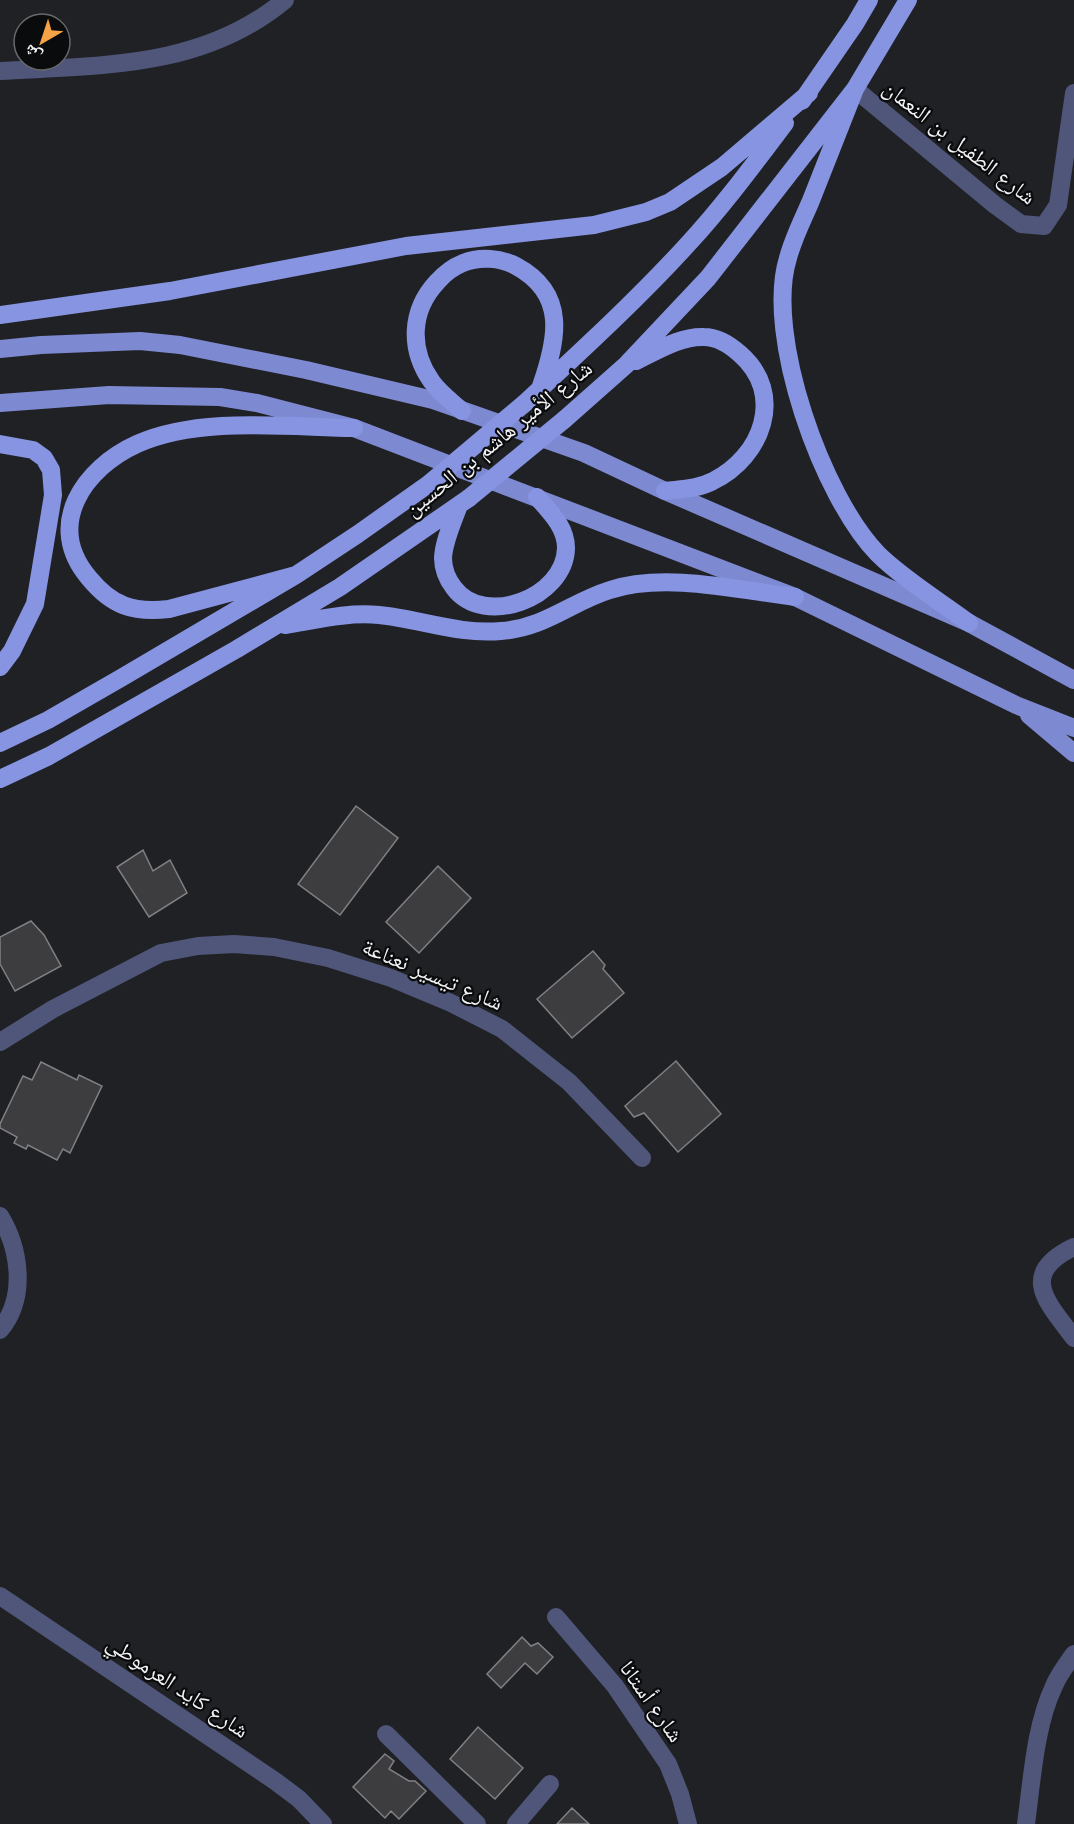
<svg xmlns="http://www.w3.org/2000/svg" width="1074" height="1824" font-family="Jost,'Noto Naskh Arabic',sans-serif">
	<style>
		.building { fill: #3d3d40; stroke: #808185; stroke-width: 1.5 }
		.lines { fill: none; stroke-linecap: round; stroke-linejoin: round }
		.minor { stroke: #4f5679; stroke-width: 18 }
		.primary { stroke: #7d89d1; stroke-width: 18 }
		.trunk { stroke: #8694e2; stroke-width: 18 }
		.trunk-bridge { stroke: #8694e2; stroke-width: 18 }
		.labels { text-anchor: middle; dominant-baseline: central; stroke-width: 4.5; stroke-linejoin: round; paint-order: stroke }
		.street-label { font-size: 22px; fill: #f4f4f6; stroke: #0a0b0c }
	</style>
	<rect width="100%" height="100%" fill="#202124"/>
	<!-- building -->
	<path class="building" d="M356 806 398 838 340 915 298 884Z
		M143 850 153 871 170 860 187 893 149 917 117 867Z
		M438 866 471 898 419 953 386 922Z
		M31 921 44 935 61 966 15 991 0 964V937Z
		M593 951 605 965 603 969 624 993 572 1038 537 999Z
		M676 1061 721 1114 678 1152 644 1113 634 1117 625 1106Z
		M41 1062 77 1080 79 1075 102 1086 70 1153 63 1149 57 1160 28 1145 26 1149 14 1143 17 1137 0 1128V1124L23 1076 32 1080Z
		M522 1637 531 1646 538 1643 553 1657 537 1674 525 1663 501 1688 487 1674Z
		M478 1727 523 1768 495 1799 450 1759Z
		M385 1754 394 1761 389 1769 409 1781H415L426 1791 399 1819 391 1811 385 1818 353 1787Z
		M572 1808 589 1824H557Z"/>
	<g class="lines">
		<!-- minor -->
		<path class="minor" d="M0 71C101 65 202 69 285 0
			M855 89 995 205 1021 224 1044 226 1058 205 1074 93
			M0 1042 53 1009 161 953 198 946 234 944 274 947 328 958 391 978 451 1003 502 1029 569 1082 642 1158
			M0 1216C20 1249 27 1298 0 1330
			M1074 1247C1017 1274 1048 1303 1074 1338
			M0 1596 275 1781 299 1799 323 1824
			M556 1617 615 1686 668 1764 680 1794 688 1824
			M386 1734 477 1824
			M516 1824 550 1784
			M1026 1824C1032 1780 1035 1726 1054 1686 1059 1674 1067 1664 1074 1654"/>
		<!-- primary -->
		<path class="primary" d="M0 349 41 345 140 341 180 345 306 370 433 400 584 453 665 491 969 623 1074 680
			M0 403 109 395 220 397 257 403 354 428 795 597 1016 705 1074 728
			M1029 715 1074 753"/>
		<!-- trunk -->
		<path class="trunk" d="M855 89C840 127 825 165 810 203 802 221 793 239 788 258 764 335 823 498 878 554 902 578 941 602 969 623
			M802 101 855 24 869 0
			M0 315 170 291 406 246 594 225 646 212 670 202 722 167 809 93
			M636 361C657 351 680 336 704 337 718 337 730 345 740 354 786 394 762 457 713 481 698 489 681 489 665 491
			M525 403C580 352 637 300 688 244 723 206 754 164 785 123
			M462 411C452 402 440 393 432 382 409 350 410 311 437 282 444 274 453 267 463 263 480 256 501 258 516 266 568 294 557 340 541 386
			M565 419 626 365 708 278 855 89 908 0
			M0 444 33 450 44 458 51 470 53 495 35 604 12 651 0 667
			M459 505C453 522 444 540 443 558 443 570 447 579 454 588 484 628 565 598 566 548 566 527 550 512 537 497
			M296 575 169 609C133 613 112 606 89 578 44 525 84 468 137 444 199 416 287 427 354 428
			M285 625C316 620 347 612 379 615 420 619 459 635 501 631 545 628 571 602 610 590 664 572 739 590 795 597
			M0 743 48 720 121 678 296 575 358 534 430 483
			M0 779 49 756 237 649 340 587 469 498"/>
		<!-- trunk-bridge -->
		<path class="trunk-bridge" d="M430 483 525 403
			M469 498 565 419"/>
	</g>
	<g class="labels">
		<!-- street labels -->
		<g class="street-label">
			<text transform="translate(960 142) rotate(38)">شارع الطفيل بن النعمان</text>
			<text transform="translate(498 438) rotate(-39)">شارع الأمير هاشم بن الحسين</text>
			<text transform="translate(433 974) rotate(23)">شارع تيسير نعناعة</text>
			<text transform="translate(178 1686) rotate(34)">شارع كايد العرموطي</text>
			<text transform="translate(652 1701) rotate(55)">شارع أستانا</text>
		</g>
	</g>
	<!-- north arrow -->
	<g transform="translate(42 42) rotate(219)"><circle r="28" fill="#0a0b0c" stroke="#68686a" stroke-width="1.5"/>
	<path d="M0-4.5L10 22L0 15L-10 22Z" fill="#f5a346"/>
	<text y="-9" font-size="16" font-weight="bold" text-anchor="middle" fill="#f4f4f6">ش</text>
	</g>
</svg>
